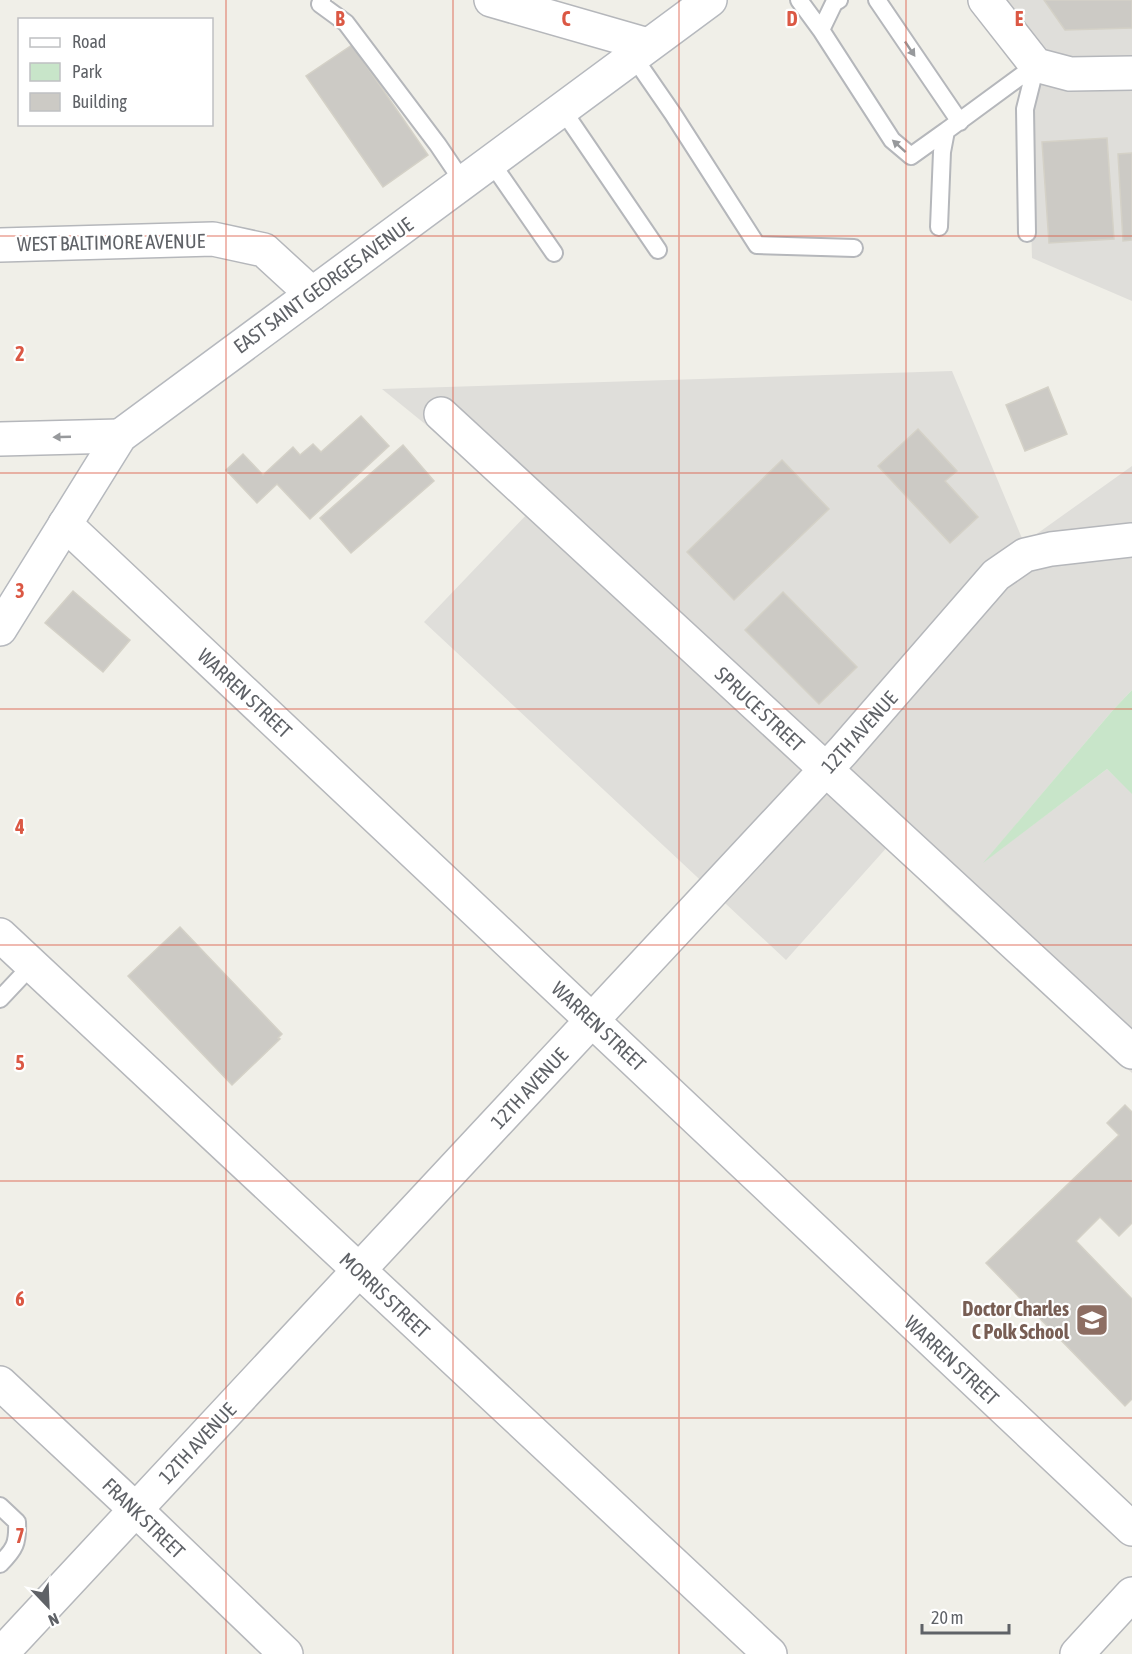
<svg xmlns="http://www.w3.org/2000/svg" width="1132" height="1654" font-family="'Asap Condensed',sans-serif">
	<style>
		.industrial { fill: #dfdeda }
		.green { fill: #c8e5c9 }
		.building { fill: #cccac5; stroke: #d4d1c7; stroke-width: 1.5 }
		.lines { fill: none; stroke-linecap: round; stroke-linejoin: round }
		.lane-casing { stroke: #b5b7bb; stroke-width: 20 }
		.street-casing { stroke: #b5b7bb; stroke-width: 36 }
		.secondary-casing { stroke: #b6b9be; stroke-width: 36 }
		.lane { stroke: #fff; stroke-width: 16 }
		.street { stroke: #fff; stroke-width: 33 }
		.secondary { stroke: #fff; stroke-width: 33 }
		.oneway { fill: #97999c }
		.grid { fill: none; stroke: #db5844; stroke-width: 1.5; stroke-opacity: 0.55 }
		.labels { text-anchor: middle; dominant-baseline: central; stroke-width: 4.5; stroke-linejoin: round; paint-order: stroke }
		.street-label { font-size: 20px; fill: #5f6267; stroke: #fff }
		.education-label { font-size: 20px; font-weight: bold; fill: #785e54; stroke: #fff; text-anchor: end }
		.grid-label { font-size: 20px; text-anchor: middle; font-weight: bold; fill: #db5844; stroke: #fff; stroke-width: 4.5; stroke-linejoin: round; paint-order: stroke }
	</style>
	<rect width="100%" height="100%" fill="#f0efe8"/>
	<!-- industrial -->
	<path class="industrial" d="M979 0H1132V301L1032 258 1027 70Z
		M952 371 1024 543 1132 466V690L1113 710 986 860 1107 769 1132 793V1073L945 905 889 845 786 960 424 622 531 510 382 389Z"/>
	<!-- green -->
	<path class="green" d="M1132 690V794L1107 769 983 863 1113 710Z"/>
	<!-- building -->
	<path class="building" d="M1044 0H1132V28L1065 30Z
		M352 45 428 155 383 187 306 76Z
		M1107 138 1114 239 1049 243 1042 142Z
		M1132 153V240L1123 241 1118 154Z
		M1048 387 1067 434 1025 451 1006 405Z
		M361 416 389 446 310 519 277 484 257 503 226 470 243 454 263 475 293 447 300 455 313 444 321 452Z
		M918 429 957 471 945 481 978 517 950 543 878 466Z
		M403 445 434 481 351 553 320 518Z
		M782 460 829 509 734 600 687 552Z
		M73 591 130 640 103 672 45 623Z
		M783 592 857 667 819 704 745 630Z
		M180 927 282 1034 278 1038 280 1039 232 1085 128 976Z
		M1125 1105 1132 1112V1223L1119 1236 1100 1217 1076 1241 1132 1299V1399L1125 1406 986 1263 1119 1135 1107 1123Z"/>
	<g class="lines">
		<defs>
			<path id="lane" d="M322 0 320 4 346 23 438 145 463 182
				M799 0 821 30
				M839 0 834 3 821 30 892 140 911 156 946 131
				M877 0 960 122
				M633 56 673 114 757 245 854 248
				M562 109 658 250
				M491 162 554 253
				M939 227 942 152 946 131 1036 65
				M1027 233 1025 109 1036 65
				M0 999 32 965
				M0 1506 17 1522C18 1543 15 1549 0 1564"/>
			<path id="street" d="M491 0 648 45
				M985 0 1036 65 1070 74 1132 73
				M0 245 213 239 264 250 312 294
				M441 414 1132 1052
				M0 439 120 436
				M65 524 1132 1529
				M0 935 770 1654
				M0 1383 135 1509 286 1654
				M1 1654 843 751 996 575 1025 555 1051 549 1132 540
				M1077 1654 1132 1594"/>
			<path id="secondary" d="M0 629 120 436 710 0"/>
		</defs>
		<!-- lane casing -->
		<use href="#lane" class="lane-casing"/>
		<!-- street casing -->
		<use href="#street" class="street-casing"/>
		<!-- secondary casing -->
		<use href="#secondary" class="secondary-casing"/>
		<!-- lane -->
		<use href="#lane" class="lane"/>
		<!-- street -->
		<use href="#street" class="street"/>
		<!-- secondary -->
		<use href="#secondary" class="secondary"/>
	</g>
	<!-- one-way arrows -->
	<defs><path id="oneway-solid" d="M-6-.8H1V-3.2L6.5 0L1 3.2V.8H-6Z" transform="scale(1.5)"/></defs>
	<g class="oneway">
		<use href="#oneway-solid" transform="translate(910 49) rotate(56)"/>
		<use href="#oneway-solid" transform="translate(899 146) rotate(-138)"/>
		<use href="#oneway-solid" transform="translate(62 437) rotate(178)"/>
	</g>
	<!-- grid -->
	<path class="grid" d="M226 0V1654M453 0V1654M679 0V1654M906 0V1654M0 236H1132M0 473H1132M0 709H1132M0 945H1132M0 1181H1132M0 1418H1132"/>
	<!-- icons -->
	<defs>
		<symbol id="school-square" viewBox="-11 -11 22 22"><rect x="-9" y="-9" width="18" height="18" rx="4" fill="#8d6e63" stroke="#fff"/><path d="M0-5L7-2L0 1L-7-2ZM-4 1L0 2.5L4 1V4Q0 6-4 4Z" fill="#fff"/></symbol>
	</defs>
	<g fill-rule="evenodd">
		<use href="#school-square" x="1073" y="1301" width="38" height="38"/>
	</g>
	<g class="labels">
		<!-- street labels -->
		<g class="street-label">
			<text transform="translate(111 242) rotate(-1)">WEST BALTIMORE AVENUE</text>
			<text transform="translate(323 285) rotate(-36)">EAST SAINT GEORGES AVENUE</text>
			<text transform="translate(245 693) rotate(43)">WARREN STREET</text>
			<text transform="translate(760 709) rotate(43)">SPRUCE STREET</text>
			<text transform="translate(859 732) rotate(-48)">12TH AVENUE</text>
			<text transform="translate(599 1026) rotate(43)">WARREN STREET</text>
			<text transform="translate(529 1088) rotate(-47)">12TH AVENUE</text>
			<text transform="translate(385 1295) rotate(43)">MORRIS STREET</text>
			<text transform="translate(952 1360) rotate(43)">WARREN STREET</text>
			<text transform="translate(197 1443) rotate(-47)">12TH AVENUE</text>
			<text transform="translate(144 1518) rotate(44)">FRANK STREET</text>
		</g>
		<!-- education labels -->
		<g class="education-label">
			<text x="1069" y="1308">Doctor Charles<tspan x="1069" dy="23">C Polk School</tspan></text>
		</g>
	</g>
	<g class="grid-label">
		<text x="340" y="26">B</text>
		<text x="566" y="26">C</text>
		<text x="792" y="26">D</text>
		<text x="1019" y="26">E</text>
		<text x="20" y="361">2</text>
		<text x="20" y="598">3</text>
		<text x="20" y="834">4</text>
		<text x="20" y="1070">5</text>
		<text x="20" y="1306">6</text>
		<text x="20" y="1543">7</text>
	</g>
	<!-- legend -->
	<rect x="18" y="18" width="195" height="108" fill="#ffffff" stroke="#bfc0c2" stroke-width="1.5"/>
	<rect x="30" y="38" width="30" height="9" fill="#ffffff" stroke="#bfc0c2" stroke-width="1.5"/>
	<text x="72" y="48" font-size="18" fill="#5f6267">Road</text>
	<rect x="30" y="63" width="30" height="18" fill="#c8e5c9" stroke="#bfc0c2" stroke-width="1.5"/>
	<text x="72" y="78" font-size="18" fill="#5f6267">Park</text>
	<rect x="30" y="93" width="30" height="18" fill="#cccac5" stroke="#bfc0c2" stroke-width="1.5"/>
	<text x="72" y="108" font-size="18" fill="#5f6267">Building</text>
	<!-- north arrow -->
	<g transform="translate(48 1606) rotate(157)" stroke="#ffffff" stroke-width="4.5" paint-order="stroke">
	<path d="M0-4.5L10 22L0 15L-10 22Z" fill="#5f6267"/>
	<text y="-9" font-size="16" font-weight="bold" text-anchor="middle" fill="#5f6267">N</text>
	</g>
	<!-- scale -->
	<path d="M922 1624v9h87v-9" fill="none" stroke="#5f6267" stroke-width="3"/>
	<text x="931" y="1624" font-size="18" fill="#5f6267" stroke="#ffffff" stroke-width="4.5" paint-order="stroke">20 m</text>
</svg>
